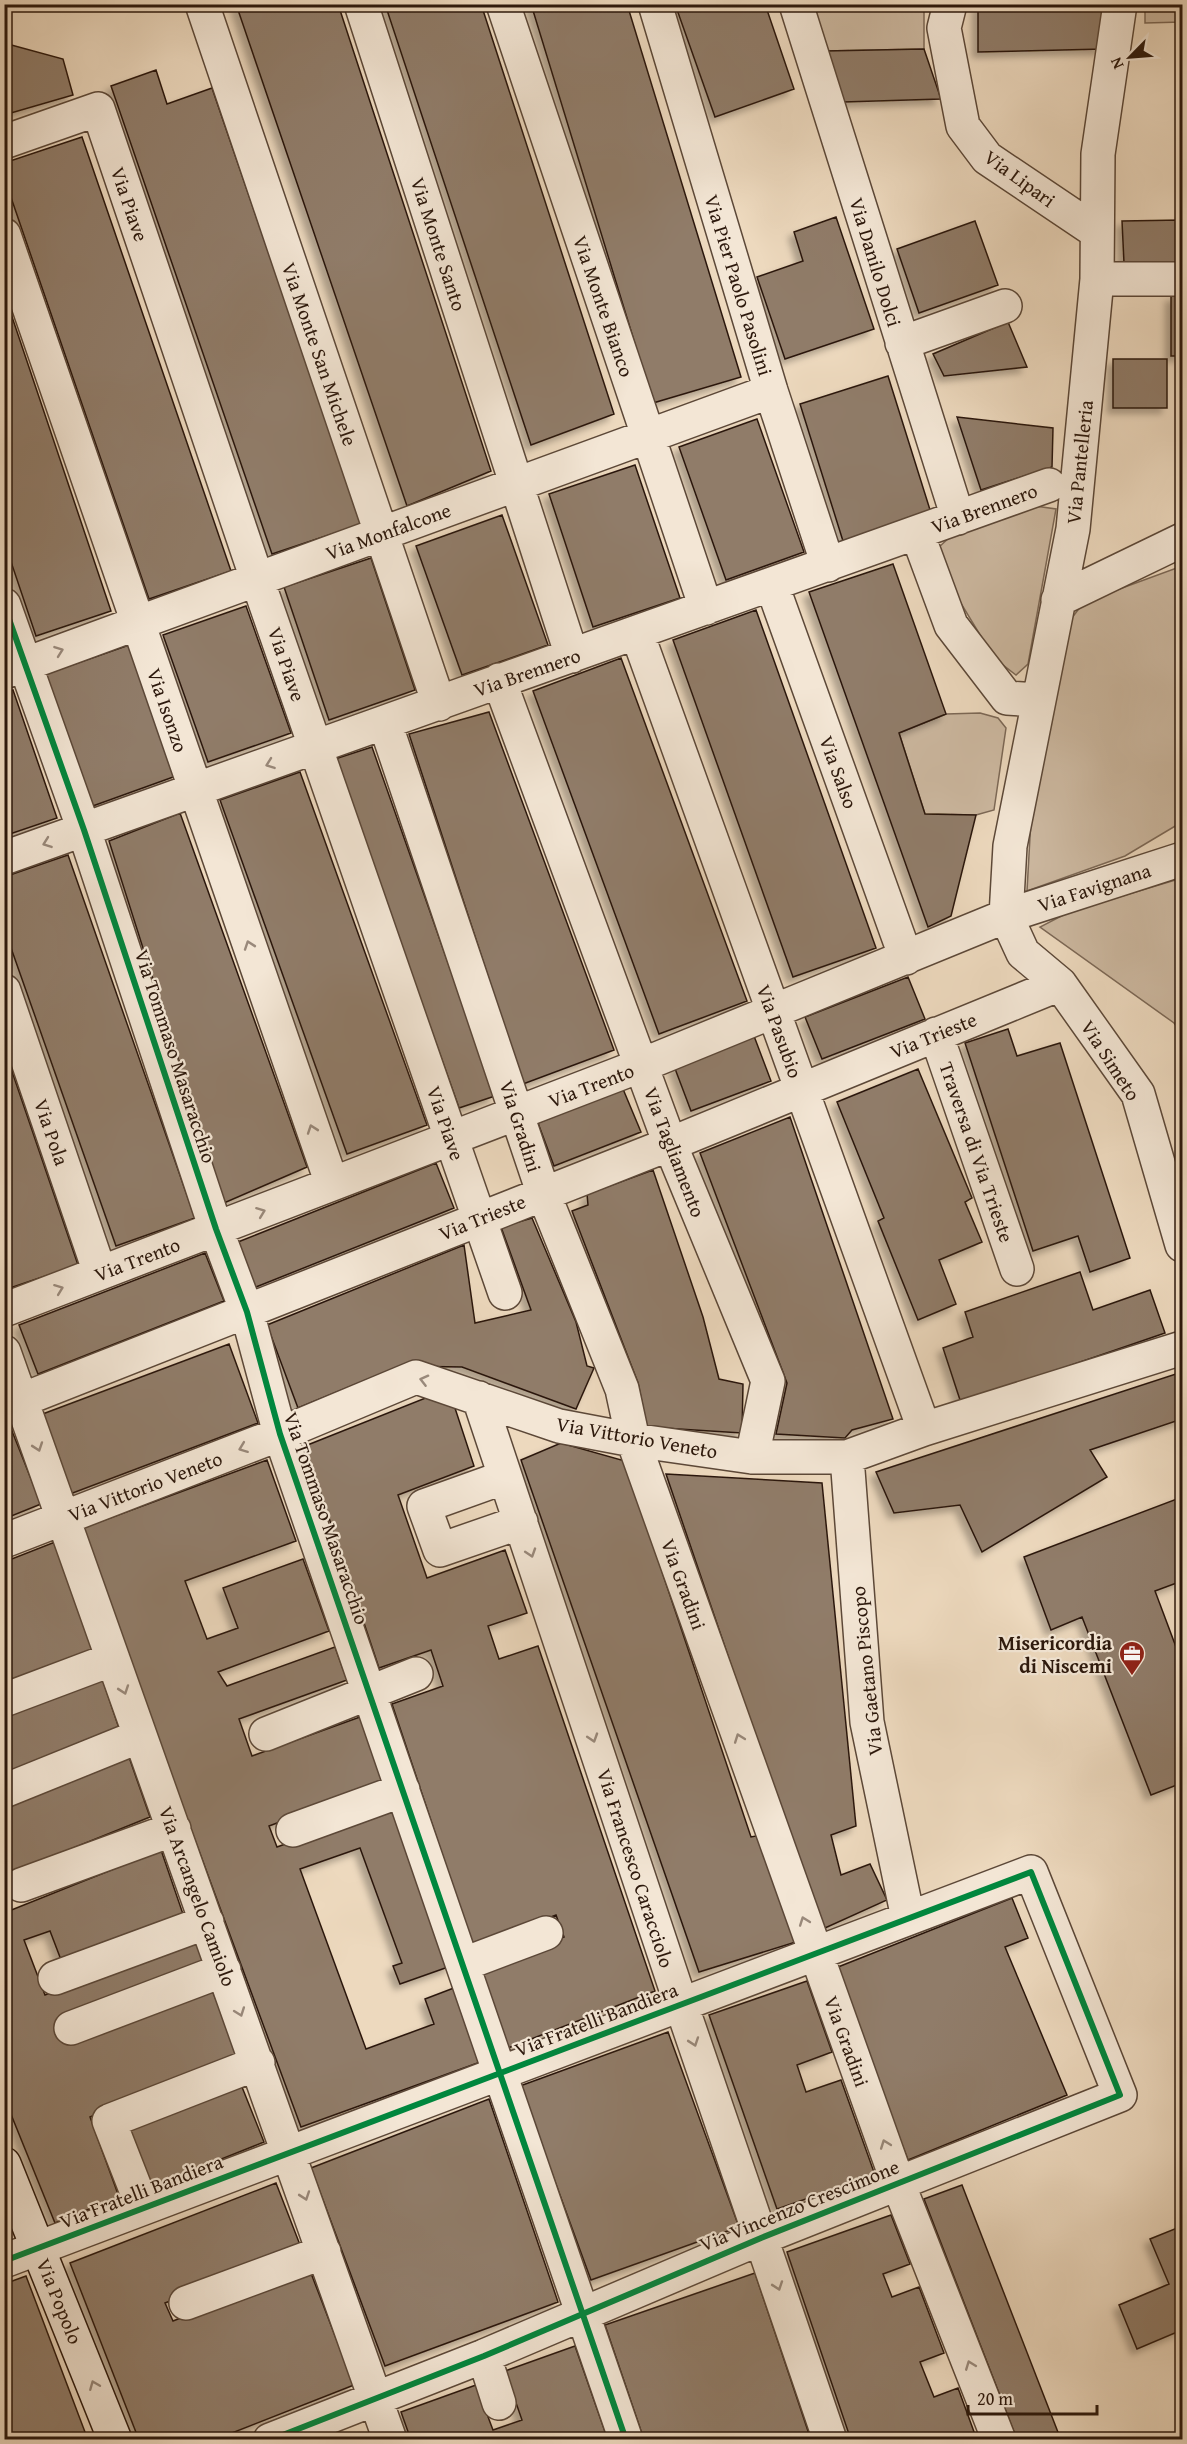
<svg xmlns="http://www.w3.org/2000/svg" width="1187" height="2444" font-family="'Gentium Book Plus',serif">
	<style>
		.green { fill: #ccb8a0; stroke: #7c6856; stroke-width: 1.5 }
		.building { fill: #907c69; stroke: #2c180c; stroke-width: 1.5; filter: url(#shadow) }
		.lines { fill: none; stroke-linecap: round; stroke-linejoin: round }
		.street-casing { stroke: #5c4838; stroke-width: 36 }
		.secondary-casing { stroke: #2c180c; stroke-width: 36 }
		.street { stroke: #f3e6d5; stroke-width: 33 }
		.secondary { stroke: #f3e6d5; stroke-width: 33 }
		.cycleway-casing { stroke: #f3e6d5; stroke-width: 10 }
		.cycleway { stroke: #00873e; stroke-width: 6 }
		.oneway { stroke: #99897b }
		.labels { text-anchor: middle; dominant-baseline: central; stroke-width: 4.5; stroke-linejoin: round; paint-order: stroke }
		.street-label { font-size: 20px; fill: #2c180c; stroke: #f3e6d5 }
		.poi-label { font-size: 20px; font-weight: bold; fill: #2c180c; stroke: #f3e6d5; text-anchor: end }
	</style>
	<defs>
		<filter id="shadow"><feDropShadow dx="-5.5" dy="5.5" stdDeviation="3" flood-color="#0004"/></filter>
	</defs>
	<rect width="100%" height="100%" fill="#edd9be"/>
	<filter id="stains"><feTurbulence type="fractalNoise" baseFrequency=".00333" numOctaves="4"/><feColorMatrix values="0 0 0 0 .2 0 0 0 0 .09 0 0 0 0 .02 0 0 0 .5 -.17"/></filter>
	<radialGradient id="worn" r=".72"><stop offset=".6" stop-color="#630" stop-opacity="0"/><stop offset="1" stop-color="#630" stop-opacity=".3"/></radialGradient>
	<!-- green -->
	<path class="green" d="M811 5H924V49L825 51Z
		M1145 5H1182V22L1145 23Z
		M1035 506 1056 509 1028 664 1016 675 994 658 945 577 938 548 951 536Z
		M1182 566V822L1125 856 1027 891 1032 801 1068 623 1084 602Z
		M980 713 998 718 1006 728 994 810 976 815 925 814 899 733 946 714Z
		M1182 878V1034L1174 1023 1040 927 1069 912Z"/>
	<!-- building -->
	<path class="building" d="M236 4H338L491 471 407 506Z
		M385 4H481L614 414 531 445Z
		M531 4H627L741 377 653 403Z
		M675 4H765L794 89 715 117Z
		M978 4H1106L1103 49 978 52Z
		M4 43 63 59 73 95 4 115Z
		M924 49 941 99 843 102 825 51Z
		M156 70 167 104 212 88 362 524 272 554 111 86Z
		M82 137 231 571 149 599 4 177V163Z
		M836 217 874 329 785 359 757 277 803 261 794 232Z
		M1182 220V262L1124 263 1122 221Z
		M975 221 998 285 919 313 897 249Z
		M4 293 111 611 36 636 4 541Z
		M1171 296H1182V356H1171Z
		M1008 322 1027 367 944 376 933 354Z
		M1113 359H1167V408H1113Z
		M888 376 931 513 843 541 800 404Z
		M957 417 1053 428 1052 467 981 490Z
		M757 419 804 552 726 580 679 447Z
		M635 465 680 598 593 627 549 494Z
		M502 515 548 645 462 675 416 546Z
		M371 558 415 690 329 720 284 587Z
		M893 564 946 714 899 733 925 814 976 815 951 916 928 927 809 592Z
		M246 606 291 733 208 762 163 635Z
		M756 610 876 948 793 977 673 640Z
		M129 645 176 776 90 807 43 675Z
		M621 658 747 1001 659 1034 533 691Z
		M13 690 57 818 4 836V693Z
		M489 712 614 1050 523 1084 409 734Z
		M372 747 495 1096 459 1108 335 759Z
		M300 772 427 1125 347 1154 220 800Z
		M180 813 307 1167 224 1203 109 841Z
		M68 855 195 1218 116 1246 4 928V877Z
		M908 977 925 1019 822 1059 805 1017Z
		M1008 1029 1017 1056 1060 1043 1130 1258 1090 1272 1078 1236 1033 1251 965 1043Z
		M754 1036 771 1081 691 1111 674 1066Z
		M4 1048 78 1265 4 1290Z
		M918 1069 972 1198 965 1202 982 1242 939 1260 956 1304 918 1320 878 1221 884 1218 837 1102Z
		M623 1089 641 1132 554 1166 538 1123Z
		M790 1117 893 1419 852 1430 845 1438 776 1434 787 1383 700 1153Z
		M436 1163 454 1208 251 1289 233 1244Z
		M653 1170 703 1317 719 1379 743 1384 742 1433 647 1427 638 1383 572 1211 588 1205 587 1194Z
		M532 1218 576 1322 587 1366 594 1368 576 1409 462 1367 400 1366 298 1408 267 1325 464 1245 475 1323 531 1310 501 1227Z
		M205 1253 224 1301 38 1374 19 1325Z
		M1080 1272 1093 1310 1150 1290 1165 1333 961 1403 943 1348 973 1337 965 1312Z
		M229 1344 258 1423 70 1494 40 1415Z
		M1182 1372V1419L1090 1450 1107 1477 982 1552 960 1505 894 1513 876 1472Z
		M428 1397 454 1405 474 1466 398 1495 427 1578 505 1550 527 1613 488 1626 499 1659 538 1646 655 1991 508 2048 481 1968 564 1937 556 1915 473 1947 392 1704 443 1686 431 1650 379 1668 305 1446Z
		M12 1431 41 1504 4 1519V1434Z
		M561 1443 625 1461 751 1837 761 1835 799 1941 699 1972 521 1460Z
		M267 1460 296 1541 185 1581 207 1639 238 1628 223 1588 303 1559 329 1631 218 1672 227 1686 335 1647 347 1680 239 1719 252 1756 360 1717 385 1783 269 1826 277 1847 393 1805 451 1966 400 1984 393 1966 402 1963 360 1848 300 1869 366 2049 434 2024 425 1999 459 1986 486 2060 301 2127 80 1529Z
		M666 1474 822 1483 856 1826 831 1835 841 1875 870 1864 887 1900 825 1928 807 1888Z
		M1182 1497V1581L1155 1591 1182 1663V1783L1151 1795 1082 1617 1051 1630 1024 1557Z
		M55 1542 94 1655 4 1690V1562Z
		M101 1675 120 1731 4 1775V1710Z
		M129 1757 150 1817 4 1876V1804Z
		M161 1850 184 1917 63 1965 50 1931 24 1940 45 1995 193 1936 208 1967 209 1983 240 2056 90 2117 119 2197 55 2223 4 2097V1898L9 1911Z
		M1012 1898 1028 1938 1005 1947 1067 2095 908 2160 833 1969Z
		M807 1981 832 2052 797 2065 806 2092 841 2080 875 2175 777 2209 709 2015Z
		M668 2032 739 2227 591 2280 520 2086Z
		M240 2082 264 2142 149 2188 126 2127Z
		M489 2099 558 2302 385 2366 311 2168Z
		M276 2183 302 2250 165 2303 173 2321 309 2268 354 2385 214 2440H139L70 2263Z
		M962 2185 967 2198 1061 2440H1017L924 2199Z
		M891 2215 910 2264 883 2274 892 2297 919 2287 944 2353 920 2362 934 2397 958 2388 977 2440H851L787 2252Z
		M1182 2226V2330L1137 2349 1119 2305 1169 2284 1150 2239Z
		M755 2273 811 2440H644L605 2325Z
		M26 2276 88 2440H6L4 2436V2284Z
		M575 2346 608 2440H411L401 2412 476 2385 493 2430 522 2420 505 2371Z
		M368 2433 370 2440H351Z"/>
	<g class="lines">
		<defs>
			<path id="street" d="M202 4 439 704
				M361 4 572 656
				M503 4 706 608
				M655 4 771 391 828 565
				M796 4 958 518
				M950 4 944 28 963 126 987 158 1097 232
				M1120 4 1098 154 1097 279 1073 529 1010 846 1006 916 1023 953 1060 984 1138 1094 1182 1245
				M4 142 98 109 257 579 505 1293
				M4 235 332 1184
				M1097 279H1182
				M902 343 1005 306
				M917 533 951 625 1007 698 1037 700
				M772 585 906 958
				M1058 600 1182 540
				M4 605 84 830 216 1229 247 1312 280 1434 626 2440
				M637 633 924 1429
				M4 672 771 391
				M499 680 670 1144 768 1381 752 1457
				M385 723 543 1192 622 1389 633 1440 898 2183 999 2440
				M4 858 1049 485
				M4 991 100 1273
				M936 1034 1017 1269
				M4 1310 642 1065 1006 916 1182 859
				M4 1352 390 2440
				M479 1398 681 2004 830 2440
				M4 1407 670 1144 1060 984
				M847 1457 867 1722 908 1918
				M505 1477 424 1506 440 1550 521 1522
				M4 1541 280 1434 416 1377 559 1426 633 1440 752 1457H847L924 1429 1182 1348
				M4 1700 113 1659
				M266 1734 416 1674
				M4 1791 140 1736
				M293 1830 403 1790
				M21 1885 174 1829
				M464 1964 546 1933
				M55 1978 207 1922
				M71 2028 224 1970
				M143 2208 109 2121 258 2063
				M4 2261 1031 1872 1120 2095 761 2238 484 2356 270 2440
				M186 2303 324 2252
				M484 2356 499 2403"/>
			<path id="secondary" d="M4 2164 115 2440"/>
		</defs>
		<!-- street casing -->
		<use href="#street" class="street-casing"/>
		<!-- secondary casing -->
		<use href="#secondary" class="secondary-casing"/>
		<!-- street -->
		<use href="#street" class="street"/>
		<!-- secondary -->
		<use href="#secondary" class="secondary"/>
		<defs>
			<path id="cycleway" d="M4 605 84 830 216 1229 247 1312 280 1434 626 2440
				M4 2261 1031 1872 1120 2095 761 2238 484 2356 270 2440"/>
		</defs>
		<!-- cycleway casing -->
		<use href="#cycleway" class="cycleway-casing"/>
		<!-- cycleway -->
		<use href="#cycleway" class="cycleway"/>
	</g>
	<!-- one-way arrows -->
	<defs><path id="oneway-chevron" d="M-2-3.5L2.5 0L-2 3.5" fill="none" stroke-width="1.6" stroke-linecap="round" stroke-linejoin="round" transform="scale(1.5)"/></defs>
	<g class="oneway">
		<use href="#oneway-chevron" transform="translate(59 651) rotate(-20)"/>
		<use href="#oneway-chevron" transform="translate(270 764) rotate(160)"/>
		<use href="#oneway-chevron" transform="translate(47 843) rotate(160)"/>
		<use href="#oneway-chevron" transform="translate(249 945) rotate(-109)"/>
		<use href="#oneway-chevron" transform="translate(312 1129) rotate(-109)"/>
		<use href="#oneway-chevron" transform="translate(261 1212) rotate(-21)"/>
		<use href="#oneway-chevron" transform="translate(59 1289) rotate(-21)"/>
		<use href="#oneway-chevron" transform="translate(424 1380) rotate(-166)"/>
		<use href="#oneway-chevron" transform="translate(38 1447) rotate(71)"/>
		<use href="#oneway-chevron" transform="translate(243 1448) rotate(159)"/>
		<use href="#oneway-chevron" transform="translate(531 1553) rotate(72)"/>
		<use href="#oneway-chevron" transform="translate(124 1690) rotate(71)"/>
		<use href="#oneway-chevron" transform="translate(593 1738) rotate(72)"/>
		<use href="#oneway-chevron" transform="translate(739 1738) rotate(-110)"/>
		<use href="#oneway-chevron" transform="translate(804 1921) rotate(-110)"/>
		<use href="#oneway-chevron" transform="translate(240 2012) rotate(70)"/>
		<use href="#oneway-chevron" transform="translate(694 2042) rotate(71)"/>
		<use href="#oneway-chevron" transform="translate(885 2144) rotate(-110)"/>
		<use href="#oneway-chevron" transform="translate(305 2196) rotate(71)"/>
		<use href="#oneway-chevron" transform="translate(778 2286) rotate(71)"/>
		<use href="#oneway-chevron" transform="translate(970 2365) rotate(-111)"/>
		<use href="#oneway-chevron" transform="translate(94 2385) rotate(-112)"/>
	</g>
	<!-- icons -->
	<defs>
		<symbol id="office-pin" viewBox="-11 -11 22 30"><path d="M0 17L-7.5 6A9.5 9.5 0 1 1 7.5 6Z" fill="#8f2418" stroke="#f3e6d5"/><path d="M-6-3h4V-5.5h4V-3h4V5H-6ZM-1-4.5V-3h2v-1.5ZM-6 0V1H6V0Z" fill="#fff"/></symbol>
	</defs>
	<g fill-rule="evenodd">
		<use href="#office-pin" x="1117" y="1639" width="30" height="40"/>
	</g>
	<g class="labels">
		<!-- street labels -->
		<g class="street-label">
			<text transform="translate(1020 178) rotate(36)">Via Lipari</text>
			<text transform="translate(130 204) rotate(71)">Via Piave</text>
			<text transform="translate(439 244) rotate(72)">Via Monte Santo</text>
			<text transform="translate(876 262) rotate(73)">Via Danilo Dolci</text>
			<text transform="translate(739 285) rotate(73)">Via Pier Paolo Pasolini</text>
			<text transform="translate(604 306) rotate(71)">Via Monte Bianco</text>
			<text transform="translate(320 354) rotate(71)">Via Monte San Michele</text>
			<text transform="translate(1079 462) rotate(-84)">Via Pantelleria</text>
			<text transform="translate(984 508) rotate(-20)">Via Brennero</text>
			<text transform="translate(388 531) rotate(-20)">Via Monfalcone</text>
			<text transform="translate(287 664) rotate(71)">Via Piave</text>
			<text transform="translate(527 672) rotate(-19)">Via Brennero</text>
			<text transform="translate(168 710) rotate(71)">Via Isonzo</text>
			<text transform="translate(839 772) rotate(70)">Via Salso</text>
			<text transform="translate(1094 887) rotate(-18)">Via Favignana</text>
			<text transform="translate(780 1031) rotate(70)">Via Pasubio</text>
			<text transform="translate(933 1035) rotate(-22)">Via Trieste</text>
			<text transform="translate(176 1056) rotate(72)">Via Tommaso Masaracchio</text>
			<text transform="translate(1111 1060) rotate(57)">Via Simeto</text>
			<text transform="translate(591 1085) rotate(-21)">Via Trento</text>
			<text transform="translate(446 1123) rotate(71)">Via Piave</text>
			<text transform="translate(521 1126) rotate(72)">Via Gradini</text>
			<text transform="translate(52 1132) rotate(71)">Via Pola</text>
			<text transform="translate(675 1152) rotate(69)">Via Tagliamento</text>
			<text transform="translate(977 1152) rotate(71)">Traversa di Via Trieste</text>
			<text transform="translate(482 1217) rotate(-22)">Via Trieste</text>
			<text transform="translate(137 1259) rotate(-21)">Via Trento</text>
			<text transform="translate(637 1437) rotate(10)">Via Vittorio Veneto</text>
			<text transform="translate(145 1486) rotate(-21)">Via Vittorio Veneto</text>
			<text transform="translate(327 1518) rotate(71)">Via Tommaso Masaracchio</text>
			<text transform="translate(684 1584) rotate(70)">Via Gradini</text>
			<text transform="translate(866 1671) rotate(-96)">Via Gaetano Piscopo</text>
			<text transform="translate(636 1868) rotate(72)">Via Francesco Caracciolo</text>
			<text transform="translate(198 1896) rotate(70)">Via Arcangelo Camiolo</text>
			<text transform="translate(596 2019) rotate(-21)">Via Fratelli Bandiera</text>
			<text transform="translate(847 2041) rotate(70)">Via Gradini</text>
			<text transform="translate(141 2191) rotate(-21)">Via Fratelli Bandiera</text>
			<text transform="translate(799 2205) rotate(-22)">Via Vincenzo Crescimone</text>
			<text transform="translate(60 2301) rotate(68)">Via Popolo</text>
		</g>
		<!-- poi labels -->
		<g class="poi-label">
			<text x="1112" y="1642">Misericordia<tspan x="1112" dy="23">di Niscemi</tspan></text>
		</g>
	</g>
	<!-- margin -->
	<rect width="1187" height="2444" fill="none" stroke="#edd9be" stroke-width="24"/>
	<rect x="6" y="6" width="1175" height="2432" fill="none" stroke="#2c180c" stroke-width="3"/>
	<rect x="12" y="12" width="1163" height="2420" fill="none" stroke="#2c180c" stroke-width="1.5"/>
	<!-- north arrow -->
	<g transform="translate(1130 57) rotate(245)" stroke="#f3e6d5" stroke-width="4.5" paint-order="stroke">
	<path d="M0-4.5L10 22L0 15L-10 22Z" fill="#2c180c"/>
	<text y="-9" font-size="16" font-weight="bold" text-anchor="middle" fill="#2c180c">N</text>
	</g>
	<!-- scale -->
	<path d="M968 2405v9h129v-9" fill="none" stroke="#2c180c" stroke-width="3"/>
	<text x="977" y="2405" font-size="18" fill="#2c180c" stroke="#f3e6d5" stroke-width="4.5" paint-order="stroke">20 m</text>
	<rect width="100%" height="100%" filter="url(#stains)"/>
	<rect width="100%" height="100%" fill="url(#worn)"/>
</svg>
